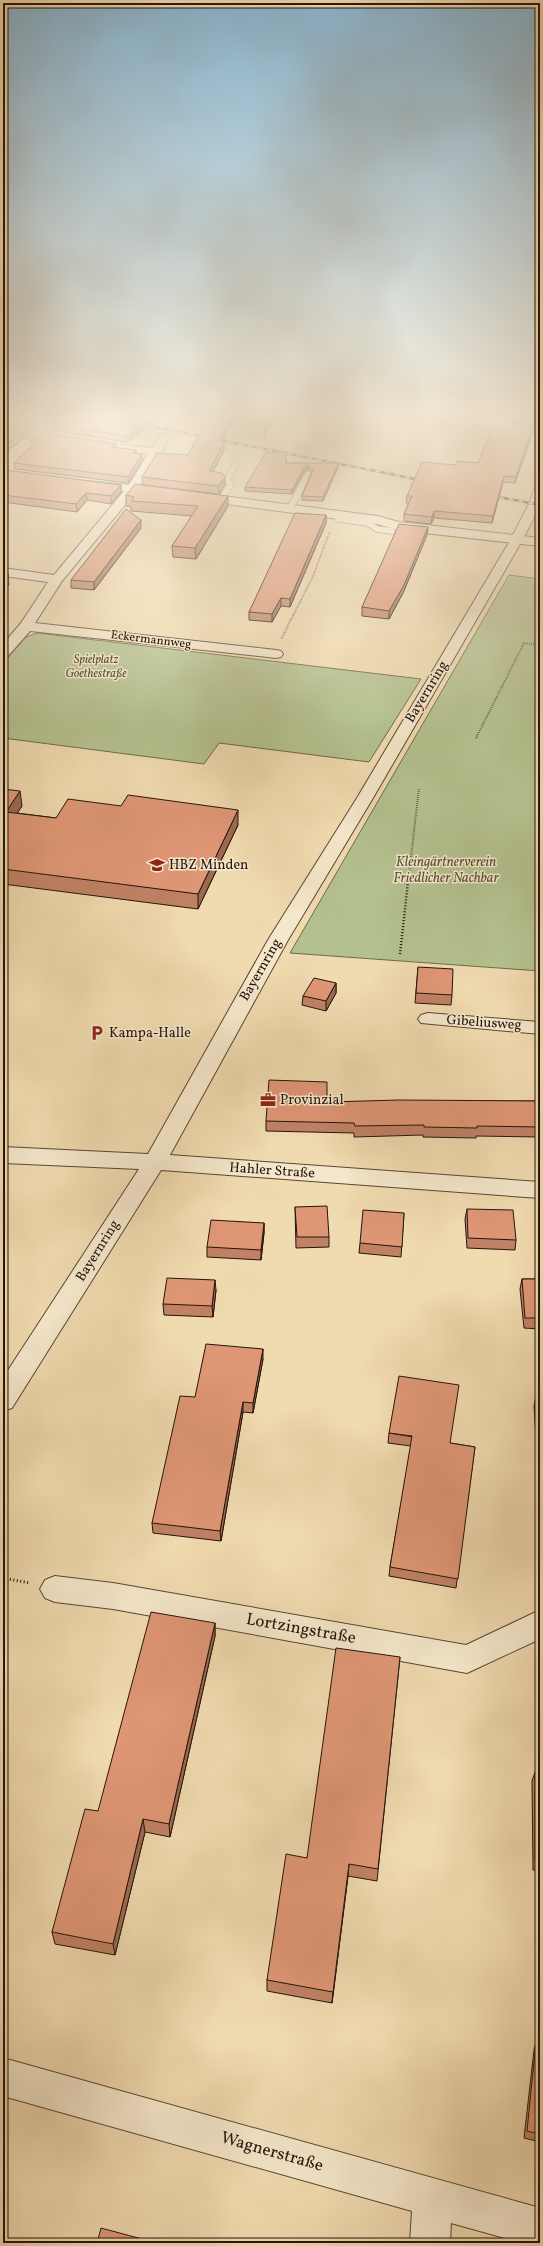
<svg xmlns="http://www.w3.org/2000/svg" width="543" height="2246" font-family="Vollkorn,serif">
	<style>
		.green { fill: #b4c18f; stroke: #6c6a4d }
		.lines { fill: none; stroke-linecap: round; stroke-linejoin: round }
		.service-casing { stroke: #584634; stroke-width: 7 }
		.minor-casing { stroke: #584634; stroke-width: 2 }
		.tertiary-casing { stroke: #584634; stroke-width: 2 }
		.path-far3 { stroke: #25140b; stroke-width: 1.5; stroke-dasharray: 0.5 1; stroke-linecap: butt }
		.path-far2 { stroke: #25140b; stroke-width: 2; stroke-dasharray: 0.5 1.5; stroke-linecap: butt }
		.path-far1 { stroke: #25140b; stroke-width: 2.5; stroke-dasharray: 1 2; stroke-linecap: butt }
		.path { stroke: #25140b; stroke-width: 3; stroke-dasharray: 1 2.5; stroke-linecap: butt }
		.service { stroke: #f5e7cb; stroke-width: 6 }
		.minor { fill: #f5e7cb; fill-rule: evenodd }
		.tertiary { fill: #f5e7cb; fill-rule: evenodd }
		.rail-casing { stroke: #25140b; stroke-width: 2.5 }
		.rail { stroke: #f5e7cb; stroke-width: 1.5; stroke-dasharray: 5; stroke-linecap: butt }
		.wall { fill: #c08165; stroke: #25140b }
		.shaded-wall { fill: #9c6952; stroke: #25140b }
		.building { fill: #df9675; stroke: #25140b }
		.labels { text-anchor: middle; dominant-baseline: central; stroke-width: 3; stroke-linejoin: round; paint-order: stroke }
		.far-street-label { font-size: 12px; fill: #25140b; stroke: #f5e7cb }
		.far-park-label { font-size: 12px; font-style: italic; fill: #575139; stroke: #f5e7cb }
		.street-label { font-size: 14px; fill: #25140b; stroke: #f5e7cb }
		.park-label { font-size: 14px; font-style: italic; fill: #575139; stroke: #f5e7cb }
		.poi-label { font-size: 14px; fill: #25140b; stroke: #f5e7cb; text-anchor: start }
		.near-street-label { font-size: 17px; fill: #25140b; stroke: #f5e7cb }
	</style>
	<rect width="100%" height="100%" fill="#f0daaf"/>
	<filter id="stains"><feTurbulence type="fractalNoise" baseFrequency=".005" numOctaves="4"/><feColorMatrix values="0 0 0 0 .2 0 0 0 0 .09 0 0 0 0 .02 0 0 0 .5 -.17"/></filter>
	<radialGradient id="worn" r=".72"><stop offset=".6" stop-color="#630" stop-opacity="0"/><stop offset="1" stop-color="#630" stop-opacity=".3"/></radialGradient>
	<!-- green -->
	<path class="green" d="M509 575 540 579V971L290 953Z
		M37 633 421 679 369 762 219 743 204 764 3 738V663L26 637Z"/>
	<g class="lines">
		<defs>
			<path id="service" d="M482 423 540 428
				M220 500 231 485 227 480 235 465
				M290 508 308 474
				M341 515 338 519 368 523 377 529 392 531"/>
			<path id="minor" d="M173 418H184L178 422 174 421Z
				M165 433 171 436 140 486 161 488 167 492 161 496 135 493 62 581 35 623 276 650 281 651 283 654 281 657 276 658 30 631 8 656 3 657V644L21 623 48 582 3 576V568L54 575 124 491 87 487 85 484 87 481 129 485 148 454 87 445 81 442 83 440 152 448 161 434Z
				M199 493 378 516 399 522 540 538V546L398 530 377 524 195 500 193 497 195 494Z
				M428 1013 540 1022V1034L421 1023 418 1019 421 1015Z
				M55 1576 113 1583 466 1645 540 1610V1639L467 1673 113 1609 55 1602 45 1598 40 1589 45 1580Z
				M3 2058 540 2208V2243H523L451 2223 450 2243H410L412 2211 3 2096Z"/>
			<path id="tertiary" d="M540 485V506L523 539 373 798 288 940 170 1155 540 1182V1198L161 1170 12 1408 3 1411V1378L139 1169 3 1163V1147L148 1154 268 940 357 798 511 539 529 504 534 489Z"/>
		</defs>
		<!-- service casing -->
		<use href="#service" class="service-casing"/>
		<!-- minor casing -->
		<use href="#minor" class="minor-casing"/>
		<!-- tertiary casing -->
		<use href="#tertiary" class="tertiary-casing"/>
		<!-- path-far3 -->
		<path class="path-far3" d="M291 620 313 576 330 531"/>
		<!-- path-far2 -->
		<path class="path-far2" d="M282 638 291 619
			M476 738 524 643 540 645
			M408 883 419 788"/>
		<!-- path-far1 -->
		<path class="path-far1" d="M400 954 408 882"/>
		<!-- path -->
		<path class="path" d="M3 1578 30 1583"/>
		<!-- service -->
		<use href="#service" class="service"/>
		<!-- minor -->
		<use href="#minor" class="minor"/>
		<!-- tertiary -->
		<use href="#tertiary" class="tertiary"/>
		<defs>
			<path id="rail" d="M140 424 425 481
				M489 495 540 505"/>
		</defs>
		<!-- rail casing -->
		<use href="#rail" class="rail-casing"/>
		<!-- rail -->
		<use href="#rail" class="rail"/>
	</g>
	<!-- wall -->
	<path class="wall" d="M3 418H162L127 442 3 423Z
		M201 418H235L222 442H224V450L213 472 225 485 219 494 143 485 142 477 188 455 206 422H201Z
		M496 418H537L536 423 496 420Z
		M3 426 116 448 136 450V453L142 454 143 460 128 483 15 469 14 463 33 445 27 437 3 453Z
		M533 432 515 483 503 482 492 523 434 518 431 524 404 521V514L409 503H406L407 496 456 465 478 463Z
		M286 463 338 467 323 501 302 500V496L311 473 308 470 304 472 292 494 245 491V487Z
		M3 472 121 485V492L111 504 87 500 77 512 3 502Z
		M126 495 228 506 196 559 173 557 172 546 192 516 131 511V507L126 506Z
		M326 515V523L290 607 281 606 272 622 249 620V612Z
		M428 527 427 535 403 593 389 619 362 616V607Z
		M141 528 94 590 71 588V580Z
		M3 789 22 806 17 813 56 818 238 825 198 909 3 884Z
		M418 967 452 995 451 1005 415 1003Z
		M336 983V993L326 1011 302 1005 303 996Z
		M540 1101V1137L476 1136V1138L423 1137V1135L354 1137V1133L266 1131V1121L327 1102Z
		M295 1207 329 1237V1247L296 1248Z
		M467 1209 516 1240 515 1250 467 1248 465 1219Z
		M404 1213 401 1257 359 1253 360 1243Z
		M264 1223V1233L261 1260 207 1257V1247Z
		M522 1279H540V1329L524 1328 520 1289Z
		M216 1290 213 1317 164 1315 163 1304Z
		M263 1359 253 1413 243 1412 221 1541 153 1533 152 1523 195 1397Z
		M536 1396H540V1456H537L534 1406Z
		M389 1433 475 1447 456 1588 389 1576 390 1567 411 1446 388 1443Z
		M540 1509V1548L539 1514Z
		M215 1623V1636L170 1837 145 1832 115 1955 55 1944 52 1932 98 1811Z
		M400 1657 377 1881 348 1876 332 2003 267 1991V1980L307 1858Z
		M535 1772H540V1871L533 1870 532 1781Z
		M536 2042 540 2043V2142L524 2138 534 2050Z"/>
	<!-- shaded-wall -->
	<path class="shaded-wall" d="M153 418H162L127 442V436Z
		M231 418H235L218 449V441Z
		M270 418H274L264 439V431Z
		M533 425V432L515 483 516 477Z
		M26 431 27 437 3 453V446Z
		M224 442V450L209 479V471Z
		M116 444V450L111 447Z
		M142 454 143 460 128 483V477Z
		M339 463 338 467 323 501V497Z
		M308 466V470L304 472 292 494V490L304 468Z
		M504 476 503 482 492 523 493 516Z
		M225 477V485L219 494 218 486Z
		M121 485V492L111 504V496Z
		M86 493 87 500 77 512 76 504Z
		M228 496V506L196 559 195 548Z
		M434 511V518L431 524 432 517Z
		M326 515V523L290 607V599Z
		M141 520V528L94 590V582Z
		M428 527 427 535 403 593 389 619V611Z
		M8 573 9 585 3 591V578Z
		M281 598V606L272 622V614Z
		M20 791 22 806 8 827 6 812Z
		M238 810V825L198 909V894Z
		M336 983V993L326 1011V1001Z
		M264 1223V1233L261 1260V1250Z
		M215 1280 216 1290 213 1317 212 1306Z
		M263 1349V1359L253 1413V1403Z
		M243 1402V1412L221 1541 220 1531Z
		M215 1623V1636L170 1837 169 1824Z
		M143 1819 145 1832 115 1955 113 1944Z
		M349 1864 348 1876 332 2003 333 1992Z"/>
	<!-- building -->
	<path class="building" d="M10 418H153L127 436Z
		M209 418H231L218 441 224 442 209 471 222 473 225 477 218 486 142 477 157 453 188 455Z
		M264 418H270L264 431Z
		M495 422 533 425 516 477 504 476 493 516 434 511 432 517 404 514 412 496H407L422 462 456 465 457 461 478 463Z
		M3 426 116 444 111 447 136 450 133 453 142 454 128 477 14 463 36 442 26 431 3 446Z
		M266 452H286V463H339L323 497 302 496 313 470 308 466 304 468 292 490 245 487Z
		M6 470 121 485 111 496 86 493 76 504 3 495V472Z
		M135 484 228 496 195 548 172 546 198 506 131 501 134 497 126 495Z
		M126 509 141 520 94 582 71 580Z
		M295 513 326 515 290 599 281 598 272 614 249 612Z
		M399 524 428 527 404 585 389 611 362 607Z
		M3 573H8L3 578Z
		M3 789 20 791 6 812 56 818 68 799 121 806 128 795 238 810 198 894 3 869Z
		M418 967 453 969 452 995 416 993Z
		M314 978 336 983 326 1001 303 996Z
		M269 1080 327 1082V1102L399 1100 540 1101V1127L477 1126V1128L424 1127V1125L355 1126 354 1123 266 1121Z
		M327 1206 329 1237H297L295 1207Z
		M467 1209 513 1210 516 1240 468 1238Z
		M363 1210 404 1213 402 1247 360 1243Z
		M211 1220 264 1223 261 1250 207 1247Z
		M167 1278 215 1280 212 1306 163 1304Z
		M522 1279H540V1318H525Z
		M206 1344 263 1349 253 1403 243 1402 220 1531 152 1523 180 1396 195 1397Z
		M399 1376 459 1385 450 1443 475 1447 458 1579 390 1567 412 1436 389 1433Z
		M536 1396H540V1446L539 1445Z
		M151 1612 215 1623 169 1824 143 1819 113 1944 52 1932 85 1809 98 1811Z
		M336 1648 400 1657 378 1869 349 1864 333 1992 267 1980 286 1854 307 1858Z
		M535 1772H540V1862L535 1861Z
		M536 2042 540 2043V2134L527 2131Z
		M101 2228 157 2243H97Z"/>
	<!-- sky -->
	<linearGradient id="sky" x2="0" y2="1"><stop stop-color="#89b6d2"/><stop offset="0.57" stop-color="#f8eedb"/><stop offset="1" stop-color="#f8eedb" stop-opacity="0"/></linearGradient>
	<rect width="543" height="732" fill="url(#sky)"/>
	<!-- icons -->
	<defs>
		<symbol id="school-bare" viewBox="-9 -9 18 18"><path d="M0-5L7-2L0 1L-7-2ZM-4 1L0 2.5L4 1V4Q0 6-4 4Z" fill="#8f2418" stroke="#f5e7cb" stroke-width="2.5" paint-order="stroke"/></symbol>
		<symbol id="parking-bare" viewBox="-9 -9 18 18"><path d="M-3.5-5.5H1a3.5 3.5 0 0 1 0 7H-1V5.5H-3.5ZM-1-3.4V-.6H.8a1.4 1.4 0 0 0 0-2.8Z" fill="#8f2418" stroke="#f5e7cb" stroke-width="2.5" paint-order="stroke"/></symbol>
		<symbol id="office-bare" viewBox="-9 -9 18 18"><path d="M-6-3h4V-5.5h4V-3h4V5H-6ZM-1-4.5V-3h2v-1.5ZM-6 0V1H6V0Z" fill="#8f2418" stroke="#f5e7cb" stroke-width="2.5" paint-order="stroke"/></symbol>
	</defs>
	<g fill-rule="evenodd">
		<use href="#school-bare" x="146" y="854" width="22" height="22"/>
		<use href="#parking-bare" x="86" y="1022" width="22" height="22"/>
		<use href="#office-bare" x="257" y="1089" width="22" height="22"/>
	</g>
	<g class="labels">
		<!-- far-street labels -->
		<g class="far-street-label">
			<text transform="translate(151 640) rotate(7)">Eckermannweg</text>
		</g>
		<!-- far-park labels -->
		<g class="far-park-label">
			<text x="96" y="660">Spielplatz<tspan x="96" dy="14">Goethestraße</tspan></text>
		</g>
		<!-- street labels -->
		<g class="street-label">
			<text transform="translate(427 692) rotate(-59)">Bayernring</text>
			<text transform="translate(261 970) rotate(-60)">Bayernring</text>
			<text transform="translate(484 1023) rotate(4)">Gibeliusweg</text>
			<text transform="translate(272 1171) rotate(4)">Hahler Straße</text>
			<text transform="translate(98 1251) rotate(-58)">Bayernring</text>
		</g>
		<!-- park labels -->
		<g class="park-label">
			<text x="446" y="862">Kleingärtnerverein<tspan x="446" dy="16">Friedlicher Nachbar</tspan></text>
		</g>
		<!-- poi labels -->
		<g class="poi-label">
			<text x="169" y="865">HBZ Minden</text>
			<text x="109" y="1033">Kampa-Halle</text>
			<text x="280" y="1100">Provinzial</text>
		</g>
		<!-- near-street labels -->
		<g class="near-street-label">
			<text transform="translate(301 1629) rotate(10)">Lortzingstraße</text>
			<text transform="translate(272 2152) rotate(16)">Wagnerstraße</text>
		</g>
	</g>
	<!-- margin -->
	<rect width="543" height="2246" fill="none" stroke="#f0daaf" stroke-width="16"/>
	<rect x="4" y="4" width="535" height="2238" fill="none" stroke="#25140b" stroke-width="2"/>
	<rect x="8" y="8" width="527" height="2230" fill="none" stroke="#25140b"/>
	<rect width="100%" height="100%" filter="url(#stains)"/>
	<rect width="100%" height="100%" fill="url(#worn)"/>
</svg>
